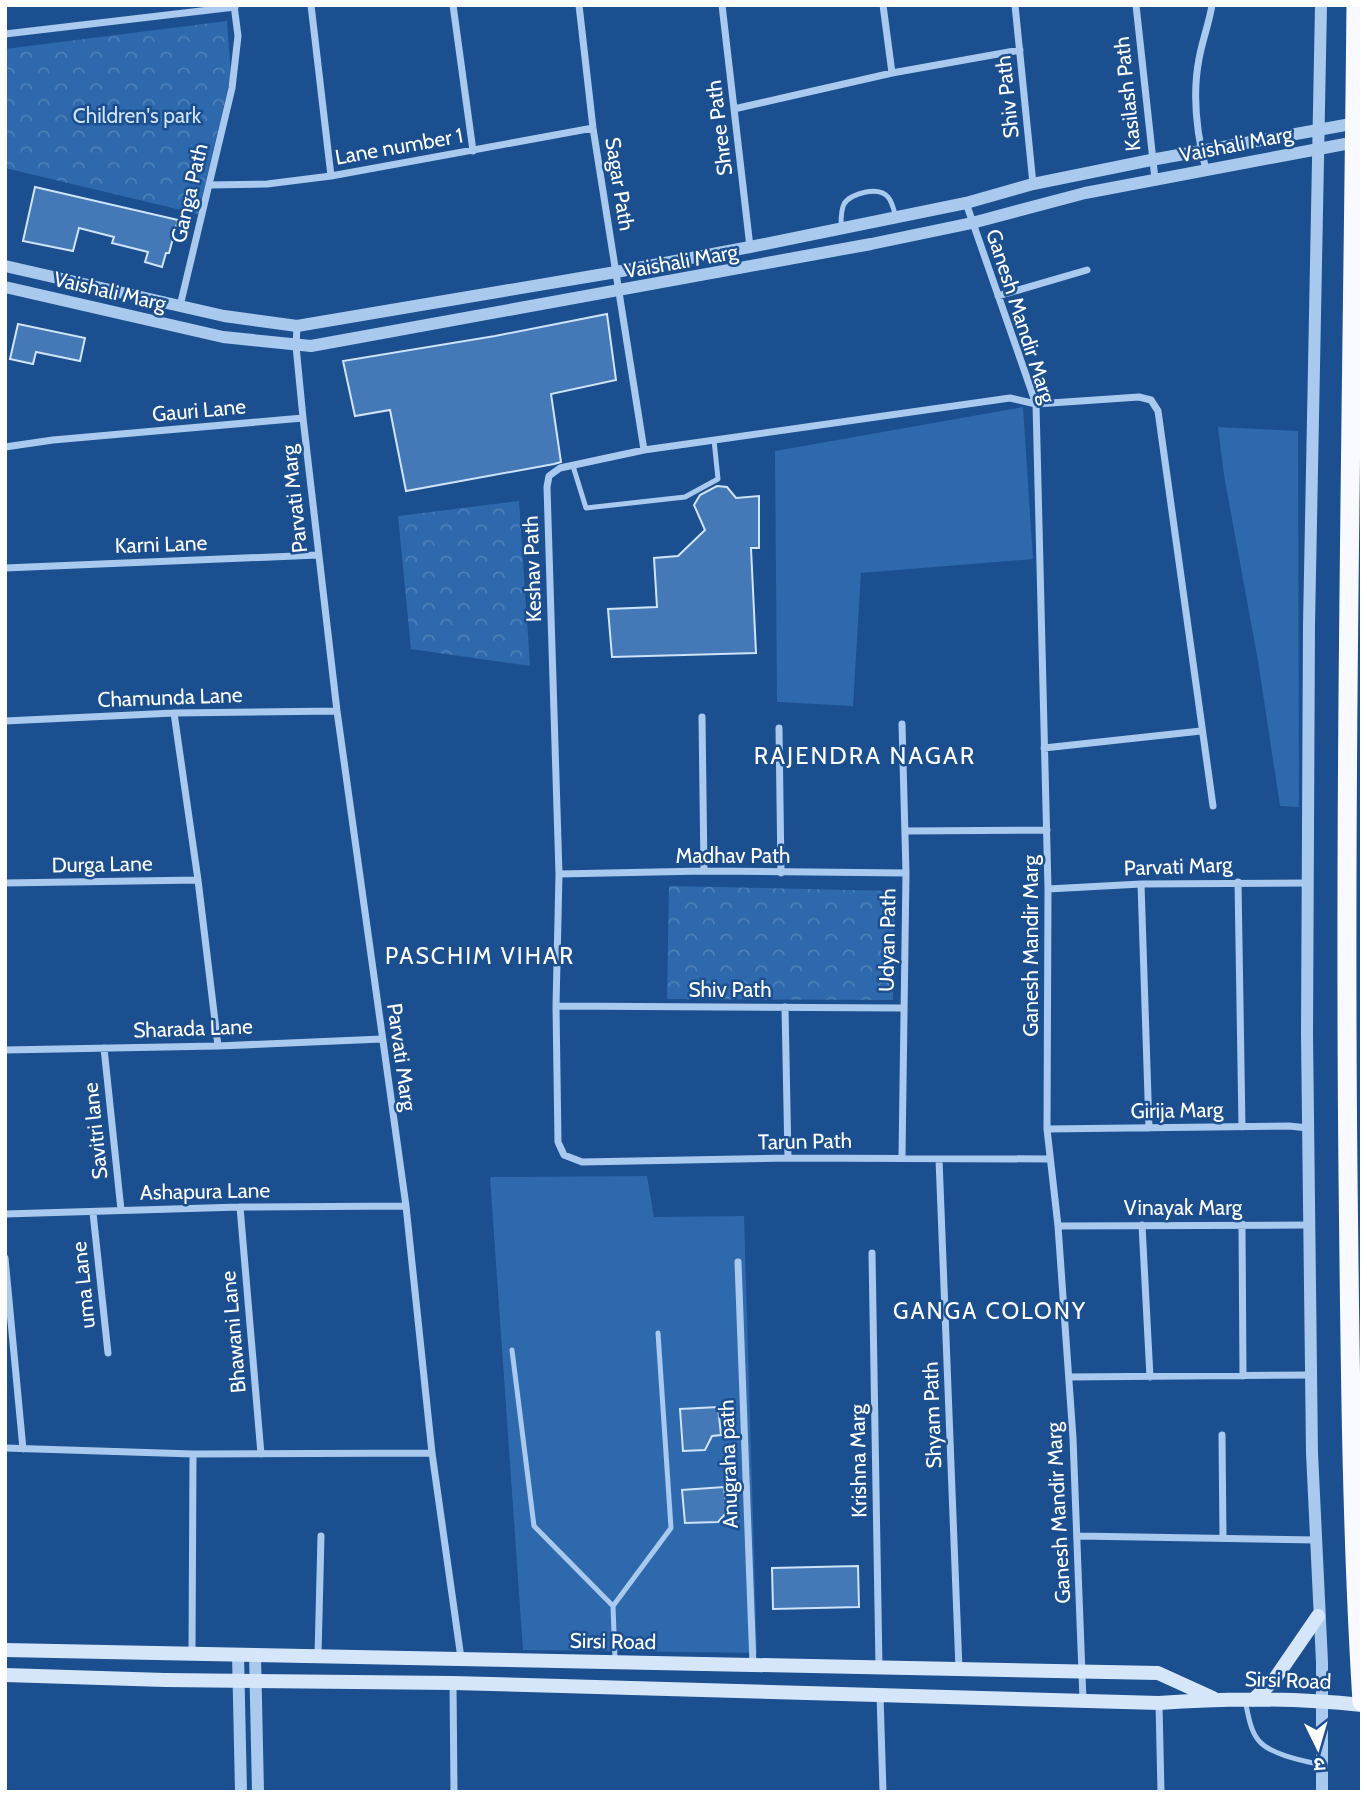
<svg xmlns="http://www.w3.org/2000/svg" width="1367" height="1797" font-family="Cabin,'Noto Sans Devanagari',sans-serif">
	<style>
		.green { fill: #2e69ad }
		.park { fill: url(#park-crowns) }
		.building { fill: #4478b7; stroke: #cfe3fa; stroke-width: 2 }
		.lines { fill: none; stroke-linecap: round; stroke-linejoin: round }
		.service { stroke: #a9c9ee; stroke-width: 5 }
		.minor { stroke: #a9c9ee; stroke-width: 7 }
		.tertiary { stroke: #a9c9ee; stroke-width: 12 }
		.secondary { stroke: #d6e6fa; stroke-width: 14 }
		.trunk { stroke: #f8faff; stroke-width: 19 }
		.labels { text-anchor: middle; dominant-baseline: central; stroke-width: 5; stroke-linejoin: round; paint-order: stroke }
		.street-label { font-size: 21px; fill: #fff; stroke: #1b4f8f }
		.park-label { font-size: 21px; fill: #cfe3fa; stroke: #1b4f8f }
		.neighbourhood-label { font-size: 23px; letter-spacing: 2px; fill: #fff; stroke: #1b4f8f }
		.quarter-label { font-size: 24px; letter-spacing: 2px; fill: #fff; stroke: #1b4f8f }
	</style>
	<defs>
		<pattern id="park-crowns" width="20" height="18" patternUnits="userSpaceOnUse" patternTransform="scale(1.75)"><rect width="20" height="18" fill="#2e69ad"/><path d="M2 6a3 3 0 1 1 6 0M12 15a3 3 0 1 1 6 0" fill="none" stroke="#4d80b9"/></pattern>
	</defs>
	<rect width="100%" height="100%" fill="#1b4f8f"/>
	<!-- green -->
	<path class="green" d="M1023 407 1033 559 861 573 853 706 777 702 775 451Z
		M1218 427 1298 431 1299 807 1280 806 1258 661 1224 475Z
		M647 1176 654 1217 744 1216 757 1653 523 1650 490 1177Z"/>
	<!-- park -->
	<path class="park" d="M227 21 231 75 198 214 5 168V49Z
		M519 501 530 666 411 649 398 516Z
		M669 886 895 891 893 1000 667 999Z"/>
	<!-- building -->
	<path class="building" d="M35 187 178 220 169 253H166L162 267 145 262 148 252 112 243 114 237 79 228 73 251 23 241Z
		M607 314 616 380 551 394 561 462 554 464 406 491 390 410 355 416 343 361 495 336Z
		M18 324 85 338 80 361 36 352 33 364 10 359Z
		M717 486 727 487 736 498 759 496V548H751L756 653 612 657 608 609 657 607 654 558 678 556 705 530 694 505 700 495Z
		M718 1407 721 1435 712 1436 705 1450 683 1451 680 1409Z
		M724 1487 727 1512 718 1522 685 1523 682 1490Z
		M858 1566 859 1607 773 1609 772 1568Z"/>
	<g class="lines">
		<!-- service -->
		<path class="service" d="M841 226C841 219 841 210 844 204 850 193 879 186 888 197 893 203 894 211 896 218
			M573 466 586 508 685 497 718 479 714 440
			M512 1350 534 1526 613 1606 615 1659
			M613 1606 671 1528 658 1333
			M1245 1700C1248 1713 1250 1732 1260 1742 1272 1755 1305 1761 1322 1765"/>
		<!-- minor -->
		<path class="minor" d="M311 5 331 176
			M453 5 473 151
			M579 5 593 128 644 450
			M722 5 750 247
			M883 5 892 73
			M1015 5 1033 184
			M1136 5 1155 179
			M5 34 235 7
			M734 109 892 73 1020 50
			M1206 170C1197 135 1192 95 1199 59 1202 41 1209 24 1212 5
			M209 185 267 184 331 176 593 128
			M966 203 1036 404 1048 889 1047 1129 1058 1226 1073 1438 1083 1700
			M998 296 1087 270
			M180 306 232 88 238 36 234 5
			M303 418 337 711 406 1206 432 1453 461 1658
			M5 447 53 440 303 418 296 346 297 326
			M5 568 318 555
			M174 713 198 880 218 1046
			M702 717 704 871
			M5 721 174 713 337 711
			M902 724 906 873 902 1157
			M779 728 781 873
			M1044 748 1201 731
			M906 831 1047 830
			M559 874 704 871 906 873
			M1238 882 1242 1127
			M5 883 198 880
			M1141 884 1149 1128
			M1048 889 1141 884 1308 883
			M556 1006 903 1008
			M785 1007 788 1158
			M104 1048 121 1210
			M5 1050 218 1046 382 1039
			M1047 1129 1289 1126 1308 1128
			M939 1159 959 1669
			M1049 1159 788 1158 582 1162 564 1155 558 1142 556 1006 559 874 547 487 549 476 560 468 644 450 1010 398 1036 404 1139 397 1151 400 1158 411 1213 806
			M240 1207 261 1454
			M93 1213 108 1353
			M5 1214 240 1207 406 1206
			M1242 1224 1243 1376
			M1142 1225 1150 1377
			M1058 1226 1309 1225
			M872 1253 879 1667
			M5 1258 23 1449
			M738 1262 753 1665
			M1069 1377 1312 1375
			M1222 1435 1223 1538
			M5 1448 193 1454 432 1453
			M1078 1536 1316 1540
			M192 1653 193 1454
			M318 1655 321 1536
			M453 1683 454 1792
			M880 1695 883 1792
			M1159 1704 1161 1792"/>
		<!-- tertiary -->
		<path class="tertiary" d="M1321 5 1309 625 1307 1034 1312 1453 1322 1662V1792
			M5 266 224 316 297 326 616 272 750 247 966 203 1033 184 1151 160 1362 122
			M5 287 223 337 311 346 871 244 972 223 1085 193 1361 141
			M238 1654 241 1792
			M255 1654 258 1792"/>
		<!-- secondary -->
		<path class="secondary" d="M5 1650 1158 1673 1213 1698
			M5 1675 165 1680 453 1683 1159 1703C1226 1698 1294 1698 1362 1705
			M1253 1700 1274 1680 1318 1616"/>
		<!-- trunk -->
		<path class="trunk" d="M1356 5C1352 395 1344 784 1348 1173 1350 1349 1351 1526 1362 1702"/>
	</g>
	<g class="labels">
		<!-- street labels -->
		<g class="street-label">
			<text transform="translate(1127 94) rotate(-96)">Kasilash Path</text>
			<text transform="translate(1007 97) rotate(-96)">Shiv Path</text>
			<text transform="translate(719 128) rotate(-97)">Shree Path</text>
			<text transform="translate(1236 144) rotate(-11)">Vaishali Marg</text>
			<text transform="translate(399 146) rotate(-10)">Lane number 1</text>
			<text transform="translate(620 184) rotate(81)">Sagar Path</text>
			<text transform="translate(189 193) rotate(-77)">Ganga Path</text>
			<text transform="translate(681 261) rotate(-10)">Vaishali Marg</text>
			<text transform="translate(110 291) rotate(13)">Vaishali Marg</text>
			<text transform="translate(1021 316) rotate(72)">Ganesh Mandir Marg</text>
			<text transform="translate(199 410) rotate(-5)">Gauri Lane</text>
			<text transform="translate(294 499) rotate(-96)">Parvati Marg</text>
			<text transform="translate(161 544) rotate(-2)">Karni Lane</text>
			<text transform="translate(532 569) rotate(-92)">Keshav Path</text>
			<text transform="translate(170 697) rotate(-2)">Chamunda Lane</text>
			<text x="733" y="855">Madhav Path</text>
			<text transform="translate(102 864) rotate(-1)">Durga Lane</text>
			<text transform="translate(1178 866) rotate(-2)">Parvati Marg</text>
			<text transform="translate(887 940) rotate(-89)">Udyan Path</text>
			<text transform="translate(1030 946) rotate(-90)">Ganesh Mandir Marg</text>
			<text x="730" y="989">Shiv Path</text>
			<text transform="translate(193 1028) rotate(-2)">Sharada Lane</text>
			<text transform="translate(402 1057) rotate(82)">Parvati Marg</text>
			<text transform="translate(1177 1110) rotate(-1)">Girija Marg</text>
			<text transform="translate(95 1131) rotate(-96)">Savitri lane</text>
			<text transform="translate(805 1141) rotate(-1)">Tarun Path</text>
			<text transform="translate(205 1191) rotate(-1)">Ashapura Lane</text>
			<text x="1183" y="1207">Vinayak Marg</text>
			<text transform="translate(83 1285) rotate(-96)">uma Lane</text>
			<text transform="translate(233 1332) rotate(-95)">Bhawani Lane</text>
			<text transform="translate(932 1415) rotate(-92)">Shyam Path</text>
			<text transform="translate(858 1461) rotate(-91)">Krishna Marg</text>
			<text transform="translate(728 1464) rotate(-92)">Anugraha path</text>
			<text transform="translate(1058 1513) rotate(-93)">Ganesh Mandir Marg</text>
			<text transform="translate(613 1641) rotate(1)">Sirsi Road</text>
			<text transform="translate(1288 1680) rotate(2)">Sirsi Road</text>
		</g>
		<!-- park labels -->
		<g class="park-label">
			<text x="137" y="115">Children's park</text>
		</g>
		<!-- neighbourhood labels -->
		<g class="neighbourhood-label">
			<text x="480" y="956">PASCHIM VIHAR</text>
			<text x="990" y="1311">GANGA COLONY</text>
		</g>
		<!-- quarter labels -->
		<g class="quarter-label">
			<text x="865" y="755">RAJENDRA NAGAR</text>
		</g>
	</g>
	<!-- border -->
	<rect width="1367" height="1797" fill="none" stroke="#ffffff" stroke-width="14"/>
	<!-- north arrow -->
	<g transform="translate(1318 1748) rotate(175)" stroke="#1b4f8f" stroke-width="5" paint-order="stroke">
	<path d="M0-5L12 26L0 18L-12 26Z" fill="#ffffff"/>
	<text y="-10" font-size="19" font-weight="bold" text-anchor="middle" fill="#ffffff">उ</text>
	</g>
</svg>
